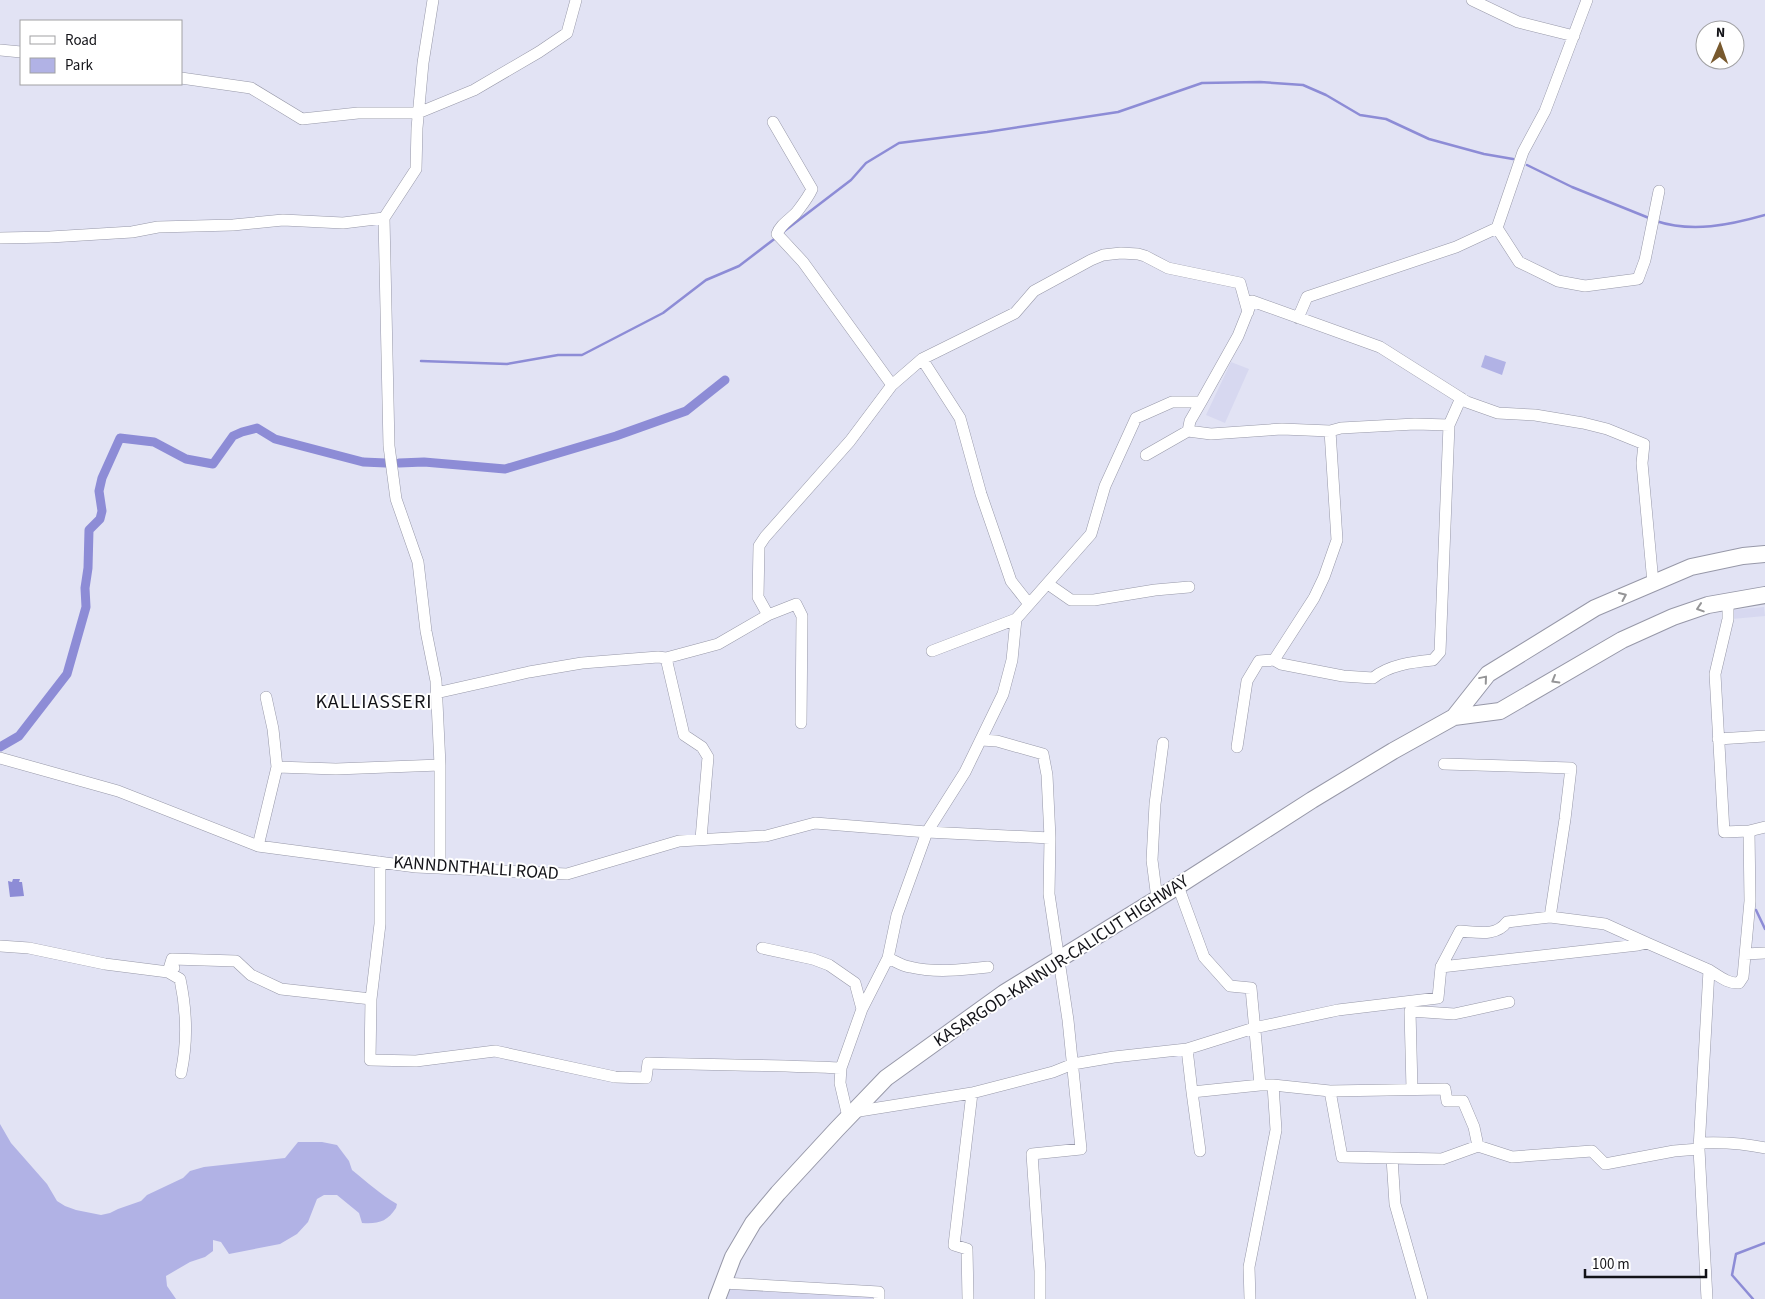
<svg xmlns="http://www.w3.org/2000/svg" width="1765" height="1299" font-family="'Source Sans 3',sans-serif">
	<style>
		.built { fill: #d7d8f0 }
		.green { fill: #b1b2e5 }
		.water { fill: #8d8cd6 }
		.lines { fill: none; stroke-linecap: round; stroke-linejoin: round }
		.stream { stroke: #8d8cd6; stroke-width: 2.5 }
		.canal { stroke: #8d8cd6; stroke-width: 9 }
		.minor-casing { stroke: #9798a8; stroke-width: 12 }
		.highway-casing { stroke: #9798a8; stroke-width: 18 }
		.minor { stroke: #fff; stroke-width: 11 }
		.highway { stroke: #fff; stroke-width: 16 }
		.oneway { stroke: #959597 }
		.labels { text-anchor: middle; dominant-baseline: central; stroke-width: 4; stroke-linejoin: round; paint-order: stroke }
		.street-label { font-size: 18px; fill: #131318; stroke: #fff }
		.quarter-label { font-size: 20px; letter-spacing: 1px; fill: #131318; stroke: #fff }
	</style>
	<rect width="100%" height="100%" fill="#e2e3f4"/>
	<!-- built -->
	<path class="built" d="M1231 362 1249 369 1225 423 1206 415Z
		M1764 607 1765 616 1732 619V610Z
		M729 1289 774 1292 877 1294V1299H727Z"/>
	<!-- green -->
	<path class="green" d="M1485 355 1506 362 1502 375 1481 367Z
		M0 1124 11 1143 47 1184 57 1201 65 1206 76 1210 101 1215 110 1213 118 1209 141 1201 147 1195 183 1178 190 1171 204 1167 285 1158 298 1142H322L337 1145 349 1161 352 1170C367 1182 380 1194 397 1204L396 1208C387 1222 378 1224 362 1223L359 1213 337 1195H324L317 1199 308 1222 297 1234 280 1244 229 1254 221 1242 213 1240V1251L205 1257 190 1262 166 1276 167 1286 176 1299H0Z"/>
	<!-- water -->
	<path class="water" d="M13 879H20L19 882H22L24 896 10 897 8 881 12 882Z"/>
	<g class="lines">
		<!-- stream -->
		<path class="stream" d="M1527 165 1572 187 1649 218
			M1656 221C1692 233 1730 225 1765 215
			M783 232 851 180 866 163 899 143 987 132 1118 112 1202 83 1260 82 1303 85 1326 95 1360 115 1386 119 1429 139 1484 154 1513 159
			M421 361 507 364 558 355H582L663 313 706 280 739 266 777 237
			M1756 910 1765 929
			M1753 1299 1732 1275 1736 1254 1765 1243"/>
		<!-- canal -->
		<path class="canal" d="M399 463 424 462 505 469 616 436 686 411 725 380
			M0 747 19 736 67 674 86 607 85 588 88 568 89 530 100 519 102 511 99 491 102 478 120 438 154 442 186 459 213 464 233 436 242 432 257 428 275 439 363 462 386 463"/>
		<defs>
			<path id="minor" d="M1472 0 1518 22 1574 36
				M0 50 21 52
				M181 78 251 88 302 119 358 113H418L474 90 539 52 567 33 576 0
				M773 122 812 189C808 198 802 205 796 213 789 220 780 225 777 234L803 262 892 385
				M1497 228 1519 262 1558 281 1585 286 1638 279 1645 260 1659 191
				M0 238 50 237 132 232 158 227 233 225 283 220 343 223 384 218
				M1298 318 1307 297 1456 247 1497 228 1523 152 1545 111 1587 0
				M922 359 960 418 981 494 1011 581 1029 604
				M1188 431 1190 421 1201 402
				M1146 455 1188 431 1211 434 1282 429 1330 431 1341 428 1415 424 1449 425
				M1048 584 1071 600H1094L1155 590 1189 587
				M768 615 758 597 759 546 765 537 850 441 892 385 922 359 1015 313 1034 291 1091 260 1103 255 1121 253 1138 254 1145 256 1168 268 1240 283 1248 312
				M932 651 1016 619
				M666 658 684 735 702 747 708 757 701 839
				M1274 660 1314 598 1324 577 1337 540 1330 431
				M436 693 529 672 582 663 658 657 666 658 718 644 768 615 796 604 802 616 801 723
				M266 697 273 729 277 767
				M1718 739 1765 736
				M981 740 997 741 1043 754 1047 775 1050 838
				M1237 747 1247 681 1259 661 1274 660 1281 664 1343 676 1373 678C1389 665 1412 662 1433 660L1440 652 1449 425 1461 398
				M0 758 118 791 258 846 277 767 336 769 440 765 436 681 426 631 418 562 396 499 389 446 384 218 416 169 417 128 423 63 433 0
				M1749 831 1765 827
				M258 846 416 867 567 874 679 841 766 836 815 823 927 832 1050 838 1049 894 1068 1020 1081 1149 1032 1154 1040 1271V1299
				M440 868V765
				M1178 886 1204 957 1230 986 1251 988 1260 1085H1273L1276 1130 1249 1267 1250 1299
				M1157 899 1152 860 1155 804 1163 743
				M1550 917 1605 924 1647 943
				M0 946 29 948 105 964 168 972 172 959 236 961 251 975 281 989 371 999 370 1060 416 1061 495 1051 615 1077 646 1078 648 1063C712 1065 776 1065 841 1068
				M762 948 813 959 829 965 855 983 862 1009
				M1745 954 1765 953
				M888 958C895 961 902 966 910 967 935 973 962 970 988 967
				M1441 967 1460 931C1477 932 1496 937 1507 922L1550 917 1565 819 1571 768 1444 764
				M174 968 168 972 180 979C187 1012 188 1041 181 1073
				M371 999 380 924V862
				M1187 1049 1254 1028 1338 1010 1438 998 1441 967 1638 945 1647 943 1709 970
				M1273 1085 1330 1091 1342 1157 1442 1159 1478 1146 1512 1157 1592 1151 1605 1164 1674 1151 1699 1149
				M1412 1089 1410 1011 1454 1014 1509 1002
				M1330 1091 1445 1089 1447 1101H1463L1474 1127 1478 1146
				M1192 1092 1200 1151
				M853 1112 972 1093 1053 1072 1073 1064 1114 1057 1187 1049 1192 1092 1260 1085
				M848 1117 840 1083 841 1068 862 1009 888 958 897 915 927 832 965 772 1003 694 1012 660 1016 619 1091 534 1105 486 1136 418 1172 402H1201L1238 336 1252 301 1380 347 1467 402 1498 413 1535 415 1583 423 1607 429 1644 444 1642 463 1653 583
				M1699 1143C1721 1142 1743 1143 1765 1148
				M1392 1158 1395 1204 1422 1299
				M723 1283 879 1292V1299
				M968 1299 967 1249 954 1245 972 1093
				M1707 1299 1699 1149 1709 970C1719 976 1728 984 1739 983L1743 977 1750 901 1749 831 1724 832 1715 674 1728 619V601"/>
			<path id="highway" d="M1454 717 1488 674 1595 608 1691 567 1743 556 1765 554
				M717 1299 733 1257 753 1223 778 1193 837 1129 886 1078 1004 993 1178 886 1312 800 1393 751 1454 717 1500 711 1622 640 1673 617 1708 605 1765 595"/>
		</defs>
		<!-- minor casing -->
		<use href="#minor" class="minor-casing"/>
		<!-- highway casing -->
		<use href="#highway" class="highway-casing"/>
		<!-- minor -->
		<use href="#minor" class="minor"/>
		<!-- highway -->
		<use href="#highway" class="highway"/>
	</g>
	<!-- one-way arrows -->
	<defs><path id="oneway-chevron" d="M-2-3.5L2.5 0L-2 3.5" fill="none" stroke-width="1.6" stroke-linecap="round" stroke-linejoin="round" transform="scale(1.25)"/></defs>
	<g class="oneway">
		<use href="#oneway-chevron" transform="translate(1623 596) rotate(-24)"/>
		<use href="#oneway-chevron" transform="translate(1700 608) rotate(162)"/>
		<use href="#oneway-chevron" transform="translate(1484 679) rotate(-50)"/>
		<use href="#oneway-chevron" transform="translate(1555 680) rotate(150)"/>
	</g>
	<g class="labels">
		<!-- street labels -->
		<g class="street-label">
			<text transform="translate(476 868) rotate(4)">KANNDNTHALLI ROAD</text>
			<text transform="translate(1061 961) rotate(-33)">KASARGOD-KANNUR-CALICUT HIGHWAY</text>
		</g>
		<!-- quarter labels -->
		<g class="quarter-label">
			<text x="374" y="702">KALLIASSERI</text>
		</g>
	</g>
	<!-- legend -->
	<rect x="20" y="20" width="162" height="65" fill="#ffffff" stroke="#a1a1a3"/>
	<rect x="30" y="36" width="25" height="8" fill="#ffffff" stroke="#a1a1a3"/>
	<text x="65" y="45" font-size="15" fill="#131318">Road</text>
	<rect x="30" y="58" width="25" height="15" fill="#b1b2e5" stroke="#a1a1a3"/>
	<text x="65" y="70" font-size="15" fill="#131318">Park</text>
	<!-- north arrow -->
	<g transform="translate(1720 45) rotate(2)"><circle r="24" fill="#ffffff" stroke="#a1a1a3"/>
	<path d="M0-4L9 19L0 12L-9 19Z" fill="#78592e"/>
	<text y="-8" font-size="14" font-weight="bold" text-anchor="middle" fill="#131318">N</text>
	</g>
	<!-- scale -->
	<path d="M1585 1269v8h121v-8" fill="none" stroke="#131318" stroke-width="2.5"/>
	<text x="1592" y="1269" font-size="15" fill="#131318" stroke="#ffffff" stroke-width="4" paint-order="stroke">100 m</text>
</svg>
